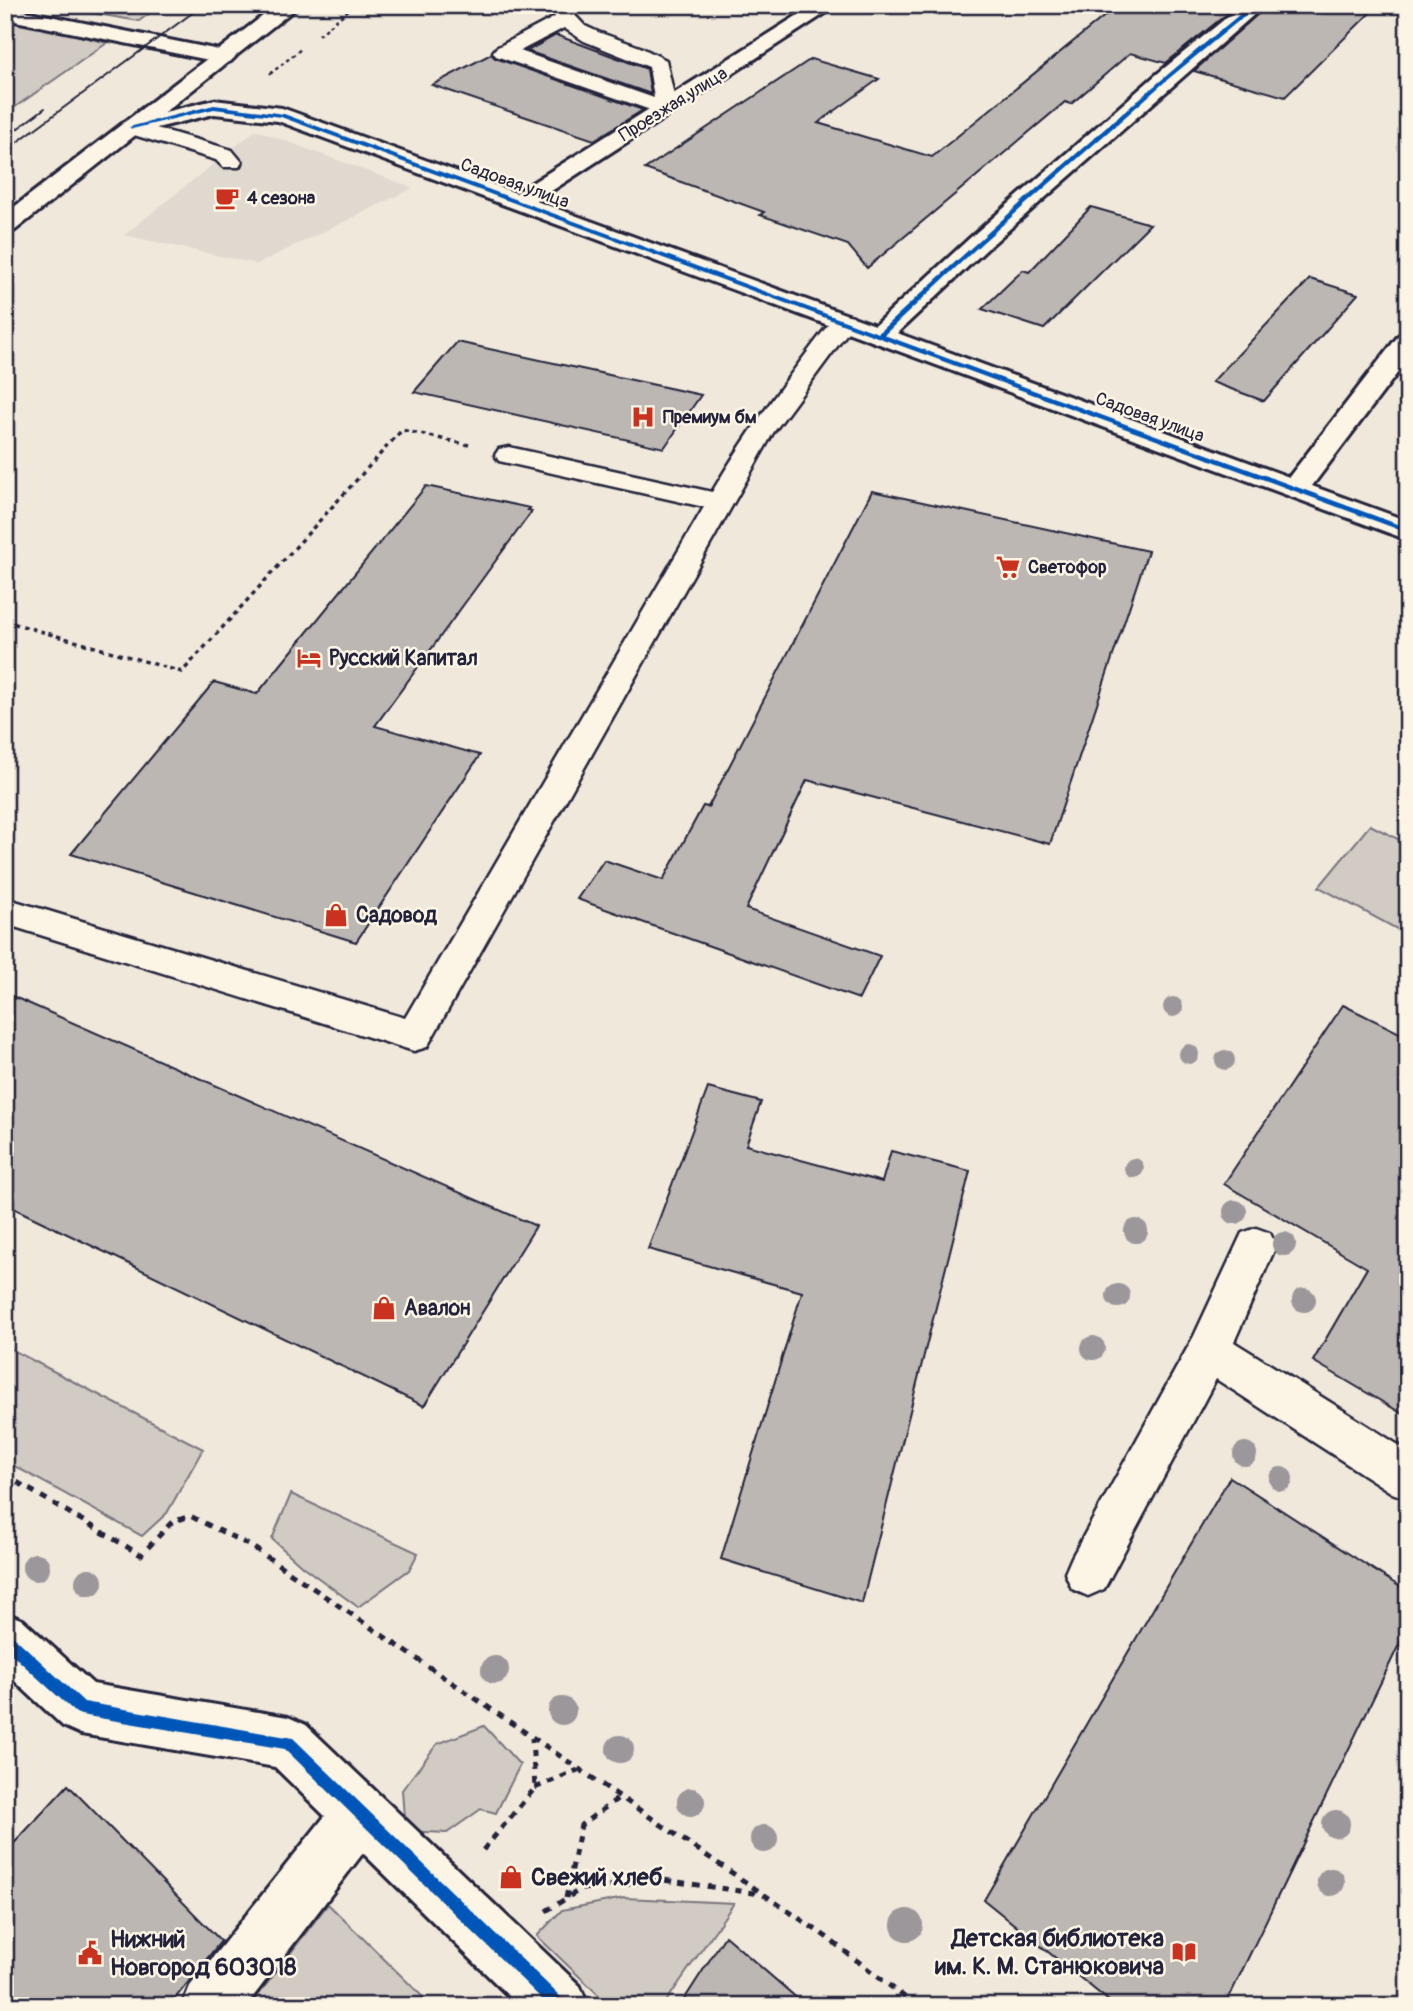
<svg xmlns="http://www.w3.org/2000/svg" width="1413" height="2011" viewBox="0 0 1413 2011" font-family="Pangolin,sans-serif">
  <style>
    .built { fill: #e0d9cf }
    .green { fill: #d1cbc3; stroke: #7a767f; stroke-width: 2 }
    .building { fill: #bcb7b3; stroke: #22223b; stroke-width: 2 }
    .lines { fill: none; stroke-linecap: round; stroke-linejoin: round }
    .service-casing { stroke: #22223b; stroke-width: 5 }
    .minor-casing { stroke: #22223b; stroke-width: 6 }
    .secondary-casing { stroke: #22223b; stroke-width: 6 }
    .path-far2 { stroke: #22223b; stroke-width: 2.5; stroke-dasharray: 3.5 3.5; stroke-linecap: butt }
    .path-far1 { stroke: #22223b; stroke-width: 3.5; stroke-dasharray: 4.5 4.5; stroke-linecap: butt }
    .path { stroke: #22223b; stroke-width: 5; stroke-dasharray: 7 7; stroke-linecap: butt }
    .service { fill: #fcf5e5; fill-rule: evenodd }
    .minor { fill: #fcf5e5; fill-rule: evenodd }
    .secondary { fill: #fcf5e5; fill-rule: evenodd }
    .tram { stroke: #22223b; stroke-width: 2 }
    .cycleway-casing { stroke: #fcf5e5; stroke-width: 5 }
    .cycleway { fill: #0057b8; fill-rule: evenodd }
    .tree { fill: #9b979a }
    .labels { text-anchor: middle; stroke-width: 5; stroke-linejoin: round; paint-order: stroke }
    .far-street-label { font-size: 18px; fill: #22223b; stroke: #fcf5e5 }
    .far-poi-label { font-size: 18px; font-weight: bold; fill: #22223b; stroke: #fcf5e5; text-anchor: start }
    .poi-label { font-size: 21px; font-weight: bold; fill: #22223b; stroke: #fcf5e5; text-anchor: start }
    .near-poi-label { font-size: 24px; font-weight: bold; fill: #22223b; stroke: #fcf5e5; text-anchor: start }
  </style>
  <rect width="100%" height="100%" fill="#efe8db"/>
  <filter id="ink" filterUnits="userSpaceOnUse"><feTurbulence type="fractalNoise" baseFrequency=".0143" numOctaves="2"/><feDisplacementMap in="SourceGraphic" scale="14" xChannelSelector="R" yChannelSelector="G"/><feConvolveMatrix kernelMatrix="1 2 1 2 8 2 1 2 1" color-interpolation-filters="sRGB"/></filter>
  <g filter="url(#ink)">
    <!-- built -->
    <path class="built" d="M256,130L413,188L257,264L124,235Z"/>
    <!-- green -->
    <g class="green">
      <path d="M43,5H161L139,21Z"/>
      <path d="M5,17H6L107,43L5,114Z"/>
      <path d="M1370,825L1408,844V935L1319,887Z"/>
      <path d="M5,1346L203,1449L167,1513L142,1536L5,1461Z"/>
      <path d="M291,1494L418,1553L409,1570L358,1607L302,1566L272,1539Z"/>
      <path d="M484,1726L520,1765L496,1813L481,1809L447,1833L405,1831L402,1790L437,1744Z"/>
      <path d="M624,1898L734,1903L663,2006H610L537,1936L562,1910Z"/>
      <path d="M328,1904L432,2006H250Z"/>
    </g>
    <!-- building -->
    <g class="building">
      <path d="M1118,5H1238L1166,63L1130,53L1071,104L1065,102L867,268L848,245L760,215L764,212L645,169L811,59L879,79L818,123L932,157Z"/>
      <path d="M1268,5H1378L1285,97L1194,71Z"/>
      <path d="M556,35L647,69L651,94L527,51Z"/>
      <path d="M491,54L495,58L643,110L594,140L432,85Z"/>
      <path d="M1091,207L1150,224L1044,329L982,309L1023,270L1029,272Z"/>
      <path d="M1310,279L1358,294L1264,401L1212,382Z"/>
      <path d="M457,342L701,395L664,448L414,392Z"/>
      <path d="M426,486L530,508L528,510L532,511L375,726L480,755L356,942L71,854L214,682L257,694Z"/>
      <path d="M872,491L1148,551L1050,844L807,780L746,909L880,956L859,999L577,899L604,860L663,880L703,806L708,807Z"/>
      <path d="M5,993L536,1226L424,1406L5,1204Z"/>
      <path d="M1343,1005L1408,1037V1417L1313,1361L1367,1268L1224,1184Z"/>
      <path d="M708,1088L761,1102L746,1145L882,1182L891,1151L970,1171L862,1603L721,1559L802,1292L648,1249Z"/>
      <path d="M1230,1477L1408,1592V1626L1225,2006H1115L984,1900Z"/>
      <path d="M68,1785L221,1941L169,2006H5V1853Z"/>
      <path d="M725,1936L806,2006H680Z"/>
    </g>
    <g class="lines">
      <!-- service casing -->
      <g class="service-casing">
        <g id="service">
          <path d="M552,5H571L569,9L585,26L598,32L640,47L666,60L677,109L673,113H659L496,56L493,52L496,48L555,17L549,9ZM564,28L584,41L649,67L654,98L520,51Z"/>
          <path d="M132,121L232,150L242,162L239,167H223L216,160L124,132L121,127L124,122Z"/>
          <path d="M844,314L853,316L856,321L773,433L427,1047L414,1051L5,924V898L405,1018L704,507L499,461L495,455L499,449L509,447L712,492C749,429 791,373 835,316Z"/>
          <path d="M1256,1228L1270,1233L1276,1246L1234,1342L1408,1451V1499L1392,1493L1216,1379L1104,1589L1088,1596L1072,1589L1065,1573L1072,1557L1194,1336L1242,1233Z"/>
        </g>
      </g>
      <!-- minor casing -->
      <g class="minor-casing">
        <g id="minor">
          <path d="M814,5H838L536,201L875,325L971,237L1157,74L1242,5H1265L989,247L897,333L1289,477L1399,335L1408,333V359L1312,486L1408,521V540L278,121L214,114L132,134L124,132L121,127L124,122L214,100L282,108L516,193Z"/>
          <path d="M5,7L224,51L231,53L235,57L231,61L224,63L5,19Z"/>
          <path d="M5,1613L23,1620L93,1684L288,1717L306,1725L580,1986L588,2006H519L363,1853L246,2006H182L190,1986L325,1816L275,1767L81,1734L63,1726L5,1672Z"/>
        </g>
      </g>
      <!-- secondary casing -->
      <g class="secondary-casing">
        <path id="secondary" d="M277,5H300L14,231L5,233V214Z"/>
      </g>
      <!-- path-far2 -->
      <g class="path-far2">
        <path d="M319,35L354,5"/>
        <path d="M270,74L301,49"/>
      </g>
      <!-- path-far1 -->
      <path class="path-far1" d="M5,621L182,672L402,430L469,445"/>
      <!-- path -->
      <g class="path">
        <path d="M5,1475L141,1555L172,1522L190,1516L251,1546L825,1936L916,2006"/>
        <path d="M535,1788L578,1770"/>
        <path d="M483,1850L535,1788L532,1738"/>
        <path d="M566,1898L581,1825L620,1797"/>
        <path d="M546,1911L581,1889L664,1880L761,1894"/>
      </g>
      <!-- service -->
      <use href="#service" class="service"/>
      <!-- minor -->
      <use href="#minor" class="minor"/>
      <!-- secondary -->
      <use href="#secondary" class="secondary"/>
      <!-- tram -->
      <g class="tram">
        <path d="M5,138L45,108"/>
        <path d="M5,151L203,5"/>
      </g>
      <!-- cycleway casing -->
      <g class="cycleway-casing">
        <g id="cycleway">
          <path d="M1251,5H1258L1167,80L982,243L884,335L1408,528V533L281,117L214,109L132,129L129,127L214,105L284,114L878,333C1000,220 1123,110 1251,5Z"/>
          <path d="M5,1631L10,1633L84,1702L293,1738L565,2001L568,2006H549L285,1749L81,1715L76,1713L5,1648Z"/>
        </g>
      </g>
      <!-- cycleway -->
      <use href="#cycleway" class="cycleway"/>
    </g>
    <!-- trees -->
    <g class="tree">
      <circle cx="1173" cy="1007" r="10"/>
      <circle cx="1189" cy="1054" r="10"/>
      <circle cx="1225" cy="1060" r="10"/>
      <circle cx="1134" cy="1168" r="10"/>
      <circle cx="1235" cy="1212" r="12"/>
      <circle cx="1136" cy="1231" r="12"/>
      <circle cx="1284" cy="1244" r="12"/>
      <circle cx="1118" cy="1296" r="12"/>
      <circle cx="1304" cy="1300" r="12"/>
      <circle cx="1093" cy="1348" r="12"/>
      <circle cx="1245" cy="1454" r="12"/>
      <circle cx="1281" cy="1479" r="12"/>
      <circle cx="36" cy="1567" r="14"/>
      <circle cx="89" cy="1582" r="14"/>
      <circle cx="495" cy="1670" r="14"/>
      <circle cx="562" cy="1711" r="14"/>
      <circle cx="620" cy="1749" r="14"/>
      <circle cx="691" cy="1802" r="14"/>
      <circle cx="1336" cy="1824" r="14"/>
      <circle cx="764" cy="1839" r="14"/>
      <circle cx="1331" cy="1882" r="14"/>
      <circle cx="907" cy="1925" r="16"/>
    </g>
  </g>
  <!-- icons -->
  <defs>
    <g id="cafe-bare" transform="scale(1.89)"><path d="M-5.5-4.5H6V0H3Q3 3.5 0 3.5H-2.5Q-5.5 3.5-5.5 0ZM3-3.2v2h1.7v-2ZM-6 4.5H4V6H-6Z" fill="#c8321e" stroke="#fcf5e5" stroke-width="2.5" paint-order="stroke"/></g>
    <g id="hospital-bare" transform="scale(1.89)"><path d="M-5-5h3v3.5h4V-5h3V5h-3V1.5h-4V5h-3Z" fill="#c8321e" stroke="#fcf5e5" stroke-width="2.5" paint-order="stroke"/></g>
    <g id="supermarket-bare" transform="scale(1.89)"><path d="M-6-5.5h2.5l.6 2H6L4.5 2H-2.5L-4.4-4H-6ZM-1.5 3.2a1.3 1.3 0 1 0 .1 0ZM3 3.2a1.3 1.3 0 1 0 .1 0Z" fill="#c8321e" stroke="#fcf5e5" stroke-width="2.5" paint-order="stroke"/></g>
    <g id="hotel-bare" transform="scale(1.89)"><path d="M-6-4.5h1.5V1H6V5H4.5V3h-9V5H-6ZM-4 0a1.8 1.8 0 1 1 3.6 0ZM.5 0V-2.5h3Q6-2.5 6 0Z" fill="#c8321e" stroke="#fcf5e5" stroke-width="2.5" paint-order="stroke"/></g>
    <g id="shop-bare" transform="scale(1.89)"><path d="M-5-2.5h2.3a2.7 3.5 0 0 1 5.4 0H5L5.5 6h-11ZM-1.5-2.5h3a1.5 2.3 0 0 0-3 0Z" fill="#c8321e" stroke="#fcf5e5" stroke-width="2.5" paint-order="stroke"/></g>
    <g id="library-bare" transform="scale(1.89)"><path d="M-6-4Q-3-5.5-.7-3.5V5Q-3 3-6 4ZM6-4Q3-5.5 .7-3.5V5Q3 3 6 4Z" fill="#c8321e" stroke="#fcf5e5" stroke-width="2.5" paint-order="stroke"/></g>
    <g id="civic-bare" transform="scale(1.89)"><path d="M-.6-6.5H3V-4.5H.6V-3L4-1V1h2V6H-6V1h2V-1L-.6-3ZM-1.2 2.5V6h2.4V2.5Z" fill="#c8321e" stroke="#fcf5e5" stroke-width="2.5" paint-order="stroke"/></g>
  </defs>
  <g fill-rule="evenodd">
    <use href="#cafe-bare" x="227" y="198"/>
    <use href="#hospital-bare" x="643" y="417"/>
    <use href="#supermarket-bare" x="1008" y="567"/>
    <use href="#hotel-bare" x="309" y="658"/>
    <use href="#shop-bare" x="336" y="915"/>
    <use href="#shop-bare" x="384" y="1308"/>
    <use href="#shop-bare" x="511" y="1877"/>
    <use href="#library-bare" x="1184" y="1952"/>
    <use href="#civic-bare" x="90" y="1953"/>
  </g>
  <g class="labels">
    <!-- far-street labels -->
    <g class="far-street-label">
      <text transform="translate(673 104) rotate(-32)" y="6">Проезжая улица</text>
      <text transform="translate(515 183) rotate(20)" y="6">Садовая улица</text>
      <text transform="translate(1150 417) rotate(20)" y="6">Садовая улица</text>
    </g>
    <!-- far-poi labels -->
    <g class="far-poi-label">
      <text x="247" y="204">4 сезона</text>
      <text x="663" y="423">Премиум бм</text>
      <text x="1028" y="573">Светофор</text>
    </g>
    <!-- poi labels -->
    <g class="poi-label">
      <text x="329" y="665">Русский Капитал</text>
      <text x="356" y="922">Садовод</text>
      <text x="404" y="1315">Авалон</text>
    </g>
    <!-- near-poi labels -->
    <g class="near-poi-label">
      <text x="531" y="1885">Свежий хлеб</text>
      <text x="1164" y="1946" text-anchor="end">Детская библиотека<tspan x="1164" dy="28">им. К. М. Станюковича</tspan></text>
      <text x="110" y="1947">Нижний<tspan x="110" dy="28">Новгород 603018</tspan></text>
    </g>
  </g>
  <!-- margin -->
  <rect width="1413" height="2011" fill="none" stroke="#fcf5e5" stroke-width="28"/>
  <rect x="14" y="14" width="1385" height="1983" fill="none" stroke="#22223b" stroke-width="2.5" filter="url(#ink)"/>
</svg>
